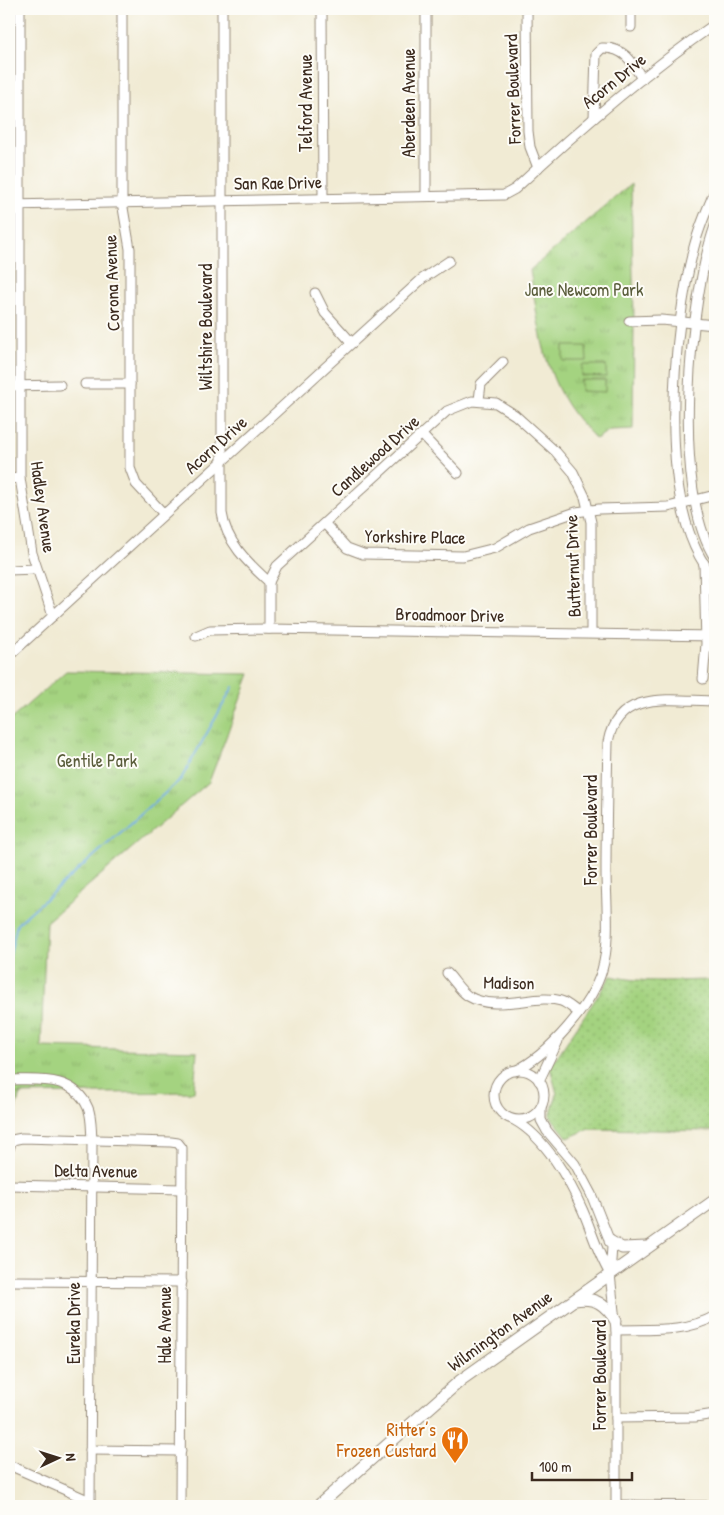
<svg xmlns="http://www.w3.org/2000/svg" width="724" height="1515" viewBox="0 0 724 1515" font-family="'Patrick Hand',sans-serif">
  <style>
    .grass { fill: url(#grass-dots); stroke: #707e4f }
    .park { fill: url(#park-tufts); stroke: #707e4f }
    .garden { fill: #a4d380; stroke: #707e4f }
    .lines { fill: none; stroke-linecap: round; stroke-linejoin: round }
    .stream { stroke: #72aee3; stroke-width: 2 }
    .minor-casing { stroke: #968a79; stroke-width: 11 }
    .major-casing { stroke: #968a79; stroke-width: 13 }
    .minor { stroke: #fff; stroke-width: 9 }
    .major { stroke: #fff; stroke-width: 11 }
    .labels { text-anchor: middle; stroke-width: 4; stroke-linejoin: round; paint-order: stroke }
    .street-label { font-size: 18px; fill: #3b2a1e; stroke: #fdfcf7 }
    .park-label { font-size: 18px; fill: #5a5d3b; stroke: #fdfcf7 }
    .food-label { font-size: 18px; fill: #c56008; stroke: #fdfcf7; text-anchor: end }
  </style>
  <defs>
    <pattern id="grass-dots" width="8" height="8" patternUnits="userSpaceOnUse" patternTransform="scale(1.25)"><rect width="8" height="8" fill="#a4d380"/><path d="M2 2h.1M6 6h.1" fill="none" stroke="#8eb56e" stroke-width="1.8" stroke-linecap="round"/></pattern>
    <pattern id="park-tufts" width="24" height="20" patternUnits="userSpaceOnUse" patternTransform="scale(1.25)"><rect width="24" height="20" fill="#a4d380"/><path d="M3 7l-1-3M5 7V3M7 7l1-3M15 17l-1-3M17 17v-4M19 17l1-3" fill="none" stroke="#8eb56e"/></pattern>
  </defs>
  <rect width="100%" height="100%" fill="#fdfcf7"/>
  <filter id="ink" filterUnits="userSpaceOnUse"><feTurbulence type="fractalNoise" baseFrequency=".02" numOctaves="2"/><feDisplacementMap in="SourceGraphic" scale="10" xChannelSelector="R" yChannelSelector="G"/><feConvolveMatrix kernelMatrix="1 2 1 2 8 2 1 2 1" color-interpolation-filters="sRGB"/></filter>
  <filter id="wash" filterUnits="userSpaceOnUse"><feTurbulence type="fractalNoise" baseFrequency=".0096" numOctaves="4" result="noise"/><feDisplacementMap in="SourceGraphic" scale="20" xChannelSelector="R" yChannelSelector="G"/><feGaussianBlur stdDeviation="1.12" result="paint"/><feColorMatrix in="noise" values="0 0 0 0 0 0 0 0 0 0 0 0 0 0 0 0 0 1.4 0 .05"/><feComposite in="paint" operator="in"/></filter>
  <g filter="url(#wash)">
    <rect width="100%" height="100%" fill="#f1ebd4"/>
    <!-- grass -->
    <g class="grass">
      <path d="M611,976C645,984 681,980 715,980V1131L588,1129L568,1138L550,1116L557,1094L550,1067Z"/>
      <path d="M9,1060L31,1061L9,1130Z"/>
    </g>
    <!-- park -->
    <g class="park">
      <path d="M631,184L634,320L633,429L610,430L596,439C588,430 579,422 573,413C542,372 538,319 530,270Z"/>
      <path d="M66,671L250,674L209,782L46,922L41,1047L197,1051L194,1092L9,1094V721Z"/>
    </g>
    <!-- garden -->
    <g class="garden">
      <path d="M563,346H586L587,361H563Z"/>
      <path d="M582,365H606V377L582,376Z"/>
      <path d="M581,380H605V392L581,391Z"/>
    </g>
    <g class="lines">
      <!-- stream -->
      <path class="stream" d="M9,959L17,924L181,779L233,687"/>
    </g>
  </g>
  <g filter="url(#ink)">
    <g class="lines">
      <!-- minor casing -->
      <g class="minor-casing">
        <g id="minor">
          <path d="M20,9V478L32,553L53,616"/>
          <path d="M122,9V202L130,249V468L136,484L164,514"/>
          <path d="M222,9V513C226,542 247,562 269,582V629"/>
          <path d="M322,9L323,198"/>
          <path d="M426,9V196"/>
          <path d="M527,9L528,131L530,147L538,168"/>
          <path d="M631,9V27"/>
          <path d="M594,118L596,54L602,48C624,47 632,61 642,79"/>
          <path d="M715,191C707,209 699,228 694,247C673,327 654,514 715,578"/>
          <path d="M9,205L504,195L515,189C578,130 644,73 715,24"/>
          <path d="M715,226C689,299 671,492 715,558"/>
          <path d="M315,293L325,313L352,343"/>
          <path d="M629,321L661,320L715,325"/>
          <path d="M85,384H130"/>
          <path d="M9,386L60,385"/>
          <path d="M479,400L481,384L503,362"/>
          <path d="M422,435L458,473"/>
          <path d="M9,479L20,478"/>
          <path d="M325,524L347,548L363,554L463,556L495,548L529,528L576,512L599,509L668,507L715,495"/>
          <path d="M9,570L36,569"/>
          <path d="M269,582L277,566L447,411L472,401L496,403L515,415L556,452L573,472L585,497L591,522V633"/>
          <path d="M196,636L210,630L269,629L715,636"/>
          <path d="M9,656L422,279L449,261"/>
          <path d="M703,679L706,644L704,563"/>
          <path d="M447,973C454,980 459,990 468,996C496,1013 537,993 561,1001C567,1003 572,1008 578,1012"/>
          <circle cx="519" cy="1095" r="25"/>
          <path d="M515,1071C548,1055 592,1005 602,970C611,939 606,903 606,871C606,828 607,785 608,742C618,688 674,701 715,701"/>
          <path d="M9,1080C38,1080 74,1075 88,1108C92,1117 91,1130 92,1140L90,1506"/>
          <path d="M539,1081L558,1041"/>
          <path d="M541,1107V1120L547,1131L575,1164L591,1194L612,1247L610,1274L616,1330V1506"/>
          <path d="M514,1120C545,1137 569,1179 583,1211C592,1232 598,1254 610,1274"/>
          <path d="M9,1149L12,1140L22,1138L171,1142L178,1143L182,1148L180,1506"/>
          <path d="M9,1185L182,1189"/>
          <path d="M9,1281L182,1282"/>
          <path d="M616,1330C650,1329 685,1333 715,1316"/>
          <path d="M616,1418L695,1417L715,1414"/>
          <path d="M90,1450L181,1451"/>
          <path d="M9,1465L90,1501"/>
          <path d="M616,1505L715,1506"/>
        </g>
      </g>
      <!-- major casing -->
      <g class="major-casing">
        <g id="major">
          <path d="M610,1241L622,1248L647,1247"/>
          <path d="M575,1300C596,1297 605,1304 616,1321"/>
          <path d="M318,1506L461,1380L715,1200"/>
        </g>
      </g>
      <!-- minor -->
      <use href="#minor" class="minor"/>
      <!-- major -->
      <use href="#major" class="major"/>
    </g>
  </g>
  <!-- icons -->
  <defs>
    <g id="restaurant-pin" transform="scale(1.4375)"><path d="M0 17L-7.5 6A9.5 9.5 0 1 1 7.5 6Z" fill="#e8710a" stroke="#fdfcf7"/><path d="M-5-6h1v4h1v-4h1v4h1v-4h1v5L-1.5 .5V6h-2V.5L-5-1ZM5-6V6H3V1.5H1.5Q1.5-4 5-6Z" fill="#fff"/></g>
  </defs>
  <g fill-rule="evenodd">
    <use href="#restaurant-pin" x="455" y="1440"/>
  </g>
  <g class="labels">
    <!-- street labels -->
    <g class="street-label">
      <text transform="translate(614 81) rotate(-39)" y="6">Acorn Drive</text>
      <text transform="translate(513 89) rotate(-92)" y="6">Forrer Boulevard</text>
      <text transform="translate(306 103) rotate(-90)" y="6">Telford Avenue</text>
      <text transform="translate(409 103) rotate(-90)" y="6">Aberdeen Avenue</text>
      <text transform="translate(278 183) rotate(-1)" y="6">San Rae Drive</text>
      <text transform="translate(112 283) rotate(-92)" y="6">Corona Avenue</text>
      <text transform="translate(206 327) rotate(-90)" y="6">Wiltshire Boulevard</text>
      <text transform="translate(216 445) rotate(-42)" y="6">Acorn Drive</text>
      <text transform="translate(375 456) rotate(-42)" y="6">Candlewood Drive</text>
      <text transform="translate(43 507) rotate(82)" y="6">Hadley Avenue</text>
      <text transform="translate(415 537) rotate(1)" y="6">Yorkshire Place</text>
      <text transform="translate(573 566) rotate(-92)" y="6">Butternut Drive</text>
      <text transform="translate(450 615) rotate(1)" y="6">Broadmoor Drive</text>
      <text transform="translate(591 830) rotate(-90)" y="6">Forrer Boulevard</text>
      <text transform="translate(509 983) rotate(1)" y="6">Madison</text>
      <text transform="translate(96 1171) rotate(1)" y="6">Delta Avenue</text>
      <text transform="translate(74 1323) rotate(-90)" y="6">Eureka Drive</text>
      <text transform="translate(165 1325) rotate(-90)" y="6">Hale Avenue</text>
      <text transform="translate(500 1331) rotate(-36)" y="6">Wilmington Avenue</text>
      <text transform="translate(600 1375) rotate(-90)" y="6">Forrer Boulevard</text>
    </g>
    <!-- park labels -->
    <g class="park-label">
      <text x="584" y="296">Jane Newcom Park</text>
      <text x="97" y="767">Gentile Park</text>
    </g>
    <!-- food labels -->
    <g class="food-label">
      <text x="436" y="1436">Ritter’s<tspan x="436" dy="21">Frozen Custard</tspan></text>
    </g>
  </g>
  <!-- margin -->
  <rect width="724" height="1515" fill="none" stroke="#fdfcf7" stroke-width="30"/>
  <!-- north arrow -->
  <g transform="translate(58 1458) rotate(86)" stroke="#fdfcf7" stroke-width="4" paint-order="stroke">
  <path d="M0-4L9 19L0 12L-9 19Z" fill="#3b2a1e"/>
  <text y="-8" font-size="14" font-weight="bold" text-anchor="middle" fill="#3b2a1e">N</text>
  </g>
  <!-- scale -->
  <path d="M532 1472v8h100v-8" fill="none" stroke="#3b2a1e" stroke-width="2.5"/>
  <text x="539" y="1472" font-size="15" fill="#3b2a1e" stroke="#fdfcf7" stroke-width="4" paint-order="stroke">100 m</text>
</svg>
